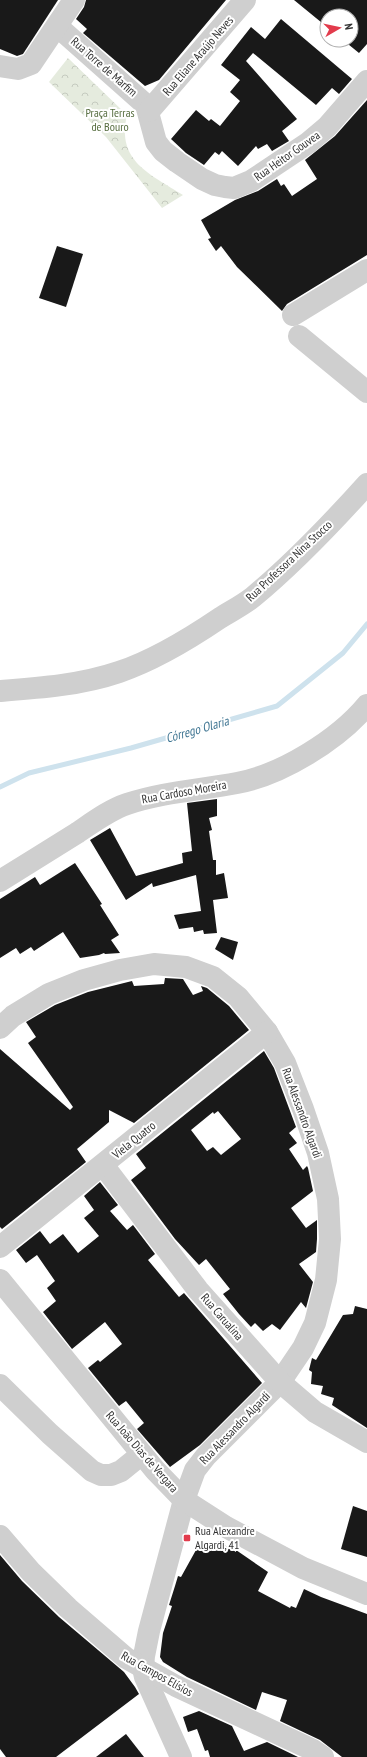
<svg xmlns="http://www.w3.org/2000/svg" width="367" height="1757" viewBox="0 0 367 1757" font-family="'PT Sans Narrow',sans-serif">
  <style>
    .park { fill: url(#park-crowns) }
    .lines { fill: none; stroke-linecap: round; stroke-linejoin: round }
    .stream { stroke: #cee2ed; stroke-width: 5 }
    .building { fill: #191919; fill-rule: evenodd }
    .minor { stroke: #cfcfcf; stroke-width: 22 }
    .poi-dot { fill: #e23b4c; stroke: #fff; stroke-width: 1.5 }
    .labels { text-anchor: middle; stroke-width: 4; stroke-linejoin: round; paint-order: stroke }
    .street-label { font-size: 12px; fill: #323232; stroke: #fff }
    .park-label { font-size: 12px; fill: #566d3f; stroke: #fff }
    .poi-label { font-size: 12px; fill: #323232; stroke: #fff; text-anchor: start }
    .water-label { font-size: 13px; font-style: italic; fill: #407693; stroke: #fff }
  </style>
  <defs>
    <pattern id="park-crowns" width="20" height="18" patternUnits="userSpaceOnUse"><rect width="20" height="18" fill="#e5ebde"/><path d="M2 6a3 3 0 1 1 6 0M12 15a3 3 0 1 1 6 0" fill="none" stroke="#c5cabf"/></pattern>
  </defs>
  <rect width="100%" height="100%" fill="#fff"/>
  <!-- park -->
  <path class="park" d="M68,58L127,115C116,161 150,174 183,195L162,208L106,137L49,82Z"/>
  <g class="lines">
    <!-- stream -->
    <path class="stream" d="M0,787L29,773L131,748L277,706L343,653L367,624"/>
  </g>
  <!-- building -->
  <g class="building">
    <path d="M0,0H58L23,54L17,56L0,49Z"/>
    <path d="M86,0H226L159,80L145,86L83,33L87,29L76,19L84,7Z"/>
    <path d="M294,0H367V44L359,53L343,40H351V16H327V27Z"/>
    <path d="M281,19L352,79L339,94L332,88L316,105L253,53L246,61L297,119L282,131L289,141L272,151L267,144L258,149L256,146L238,166L222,151L219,155L215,152L204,165L186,153L171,139L196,110L209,121L211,119L220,126L240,101L230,92L240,80L221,65L251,27L265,39Z"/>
    <path d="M367,100V255L287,304L282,311L237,267L221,246L216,251L208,239L211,238L201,220L235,200L258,191L277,179L281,186L284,184L292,196L317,179L305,160L335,136Z"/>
    <path d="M57,246L83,254L66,307L39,298Z"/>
    <path d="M217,799V816L209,818L212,830L209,831L213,860H216V875L224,873L228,898L213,900L217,933L204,934L203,930L194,932L193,927L179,929L174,915L201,911L196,875L153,887L152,883L126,900L90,840L110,828L136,876L183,863L182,853L192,851L187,803Z"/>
    <path d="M75,863L102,904L100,905L119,935L111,940L120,953L105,954L104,953L99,955L80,958L63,932L34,951L31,947L20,954L16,948L0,958V899L35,877L40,885Z"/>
    <path d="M221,937L238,942L233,960L215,949Z"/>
    <path d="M165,978L183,979L193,995L203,991L201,986L207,988L229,1006L249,1030L134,1123L109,1110V1122L77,1149L86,1162L2,1229L0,1227V1049L70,1110L73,1107L28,1043L36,1037L26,1022L55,1005L88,992L132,981L134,986L164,984Z"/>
    <path d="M264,1051L274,1068L296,1127L289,1133L297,1143L289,1149L303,1170L307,1166L308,1168L313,1191L291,1208L306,1228L317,1220V1239L316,1252L299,1264L313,1282L306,1308L301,1302L280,1330L272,1324L263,1331L255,1323L251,1327L239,1314L223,1294L230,1289L206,1259L199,1265L175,1239L131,1180L146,1168L136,1154ZM218,1111L241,1139L221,1155L213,1147L207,1151L191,1130L213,1112L214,1114Z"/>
    <path d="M100,1182L118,1205L110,1211L127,1230L133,1225L155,1254L148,1260L179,1297L184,1293L262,1383L200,1445L170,1467L137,1429L144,1423L126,1401L119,1406L88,1368L98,1360L100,1362L122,1344L105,1322L72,1349L43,1312L56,1301L47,1288L55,1281L37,1255L26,1263L16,1250L40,1231L50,1244L63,1234L78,1253L99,1236L84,1218L94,1210L84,1196Z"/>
    <path d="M355,1306L367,1309V1428L332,1405L334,1398L321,1394L323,1386L311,1384L312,1372L309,1370L312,1358L316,1360L343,1315L353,1314Z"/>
    <path d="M353,1506L367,1511V1557L341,1549Z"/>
    <path d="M201,1541L214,1548L218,1541L236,1552V1550L268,1572L258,1591L290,1608L291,1606L296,1608L304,1589L321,1597L367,1614V1757H342L320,1740L280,1721L287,1700L262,1692L256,1710L187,1677L163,1662L160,1657L163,1633L172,1606L169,1605L175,1586L178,1576L181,1577Z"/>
    <path d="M0,1555L22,1581L59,1617L124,1672L135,1687L139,1694L56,1757H6L0,1749Z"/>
    <path d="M199,1711L232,1726L244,1751L267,1742L298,1757H210L208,1750L205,1751L197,1729L188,1732L183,1717Z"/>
    <path d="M126,1734L144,1757H96Z"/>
  </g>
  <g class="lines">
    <!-- minor -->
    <g class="minor">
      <path d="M57,26L146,105L156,142L163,151L177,162L202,179L215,185L225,187L234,188L251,181L308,143L327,127L367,81"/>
      <path d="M0,66L18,69L31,64L74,0"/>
      <path d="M149,111L245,0"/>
      <path d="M293,315L367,270"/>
      <path d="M299,336L367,392"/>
      <path d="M0,691C40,688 81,685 119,672C155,660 189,639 220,618C231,611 243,605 253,597C294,563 332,523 367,484"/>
      <path d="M0,881C26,865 51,849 77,833C92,823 109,810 127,804C163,792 200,790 237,783C281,775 338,740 367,705"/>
      <path d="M0,1028L13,1016L49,994L84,980L120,970L154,964L186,967L213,977L238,997L267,1032L285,1063L303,1109L318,1153L328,1199L330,1239L326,1280L315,1323L303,1348L280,1382L206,1456L195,1470L184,1500L149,1631L144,1656L143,1668L145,1677L181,1757"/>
      <path d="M103,1165L198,1290L280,1382L315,1412L367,1442"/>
      <path d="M0,1247L267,1032"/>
      <path d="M0,1280L155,1470L184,1500L226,1527L303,1568L367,1594"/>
      <path d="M0,1385L50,1434L92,1471L101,1475H111L121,1471L142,1454"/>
      <path d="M0,1536L31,1572L68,1608L126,1658L176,1686L313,1750L323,1757"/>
    </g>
  </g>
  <!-- markers -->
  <rect class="poi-dot" x="183" y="1534" width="8" height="8" rx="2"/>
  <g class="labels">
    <!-- street labels -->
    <g class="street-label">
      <text transform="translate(198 56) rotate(-49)" y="4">Rua Eliane Araújo Neves</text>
      <text transform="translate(104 67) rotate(41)" y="4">Rua Torre de Marfim</text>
      <text transform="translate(287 156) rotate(-35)" y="4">Rua Heitor Gouvea</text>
      <text transform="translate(289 561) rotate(-43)" y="4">Rua Professora Nina Stocco</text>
      <text transform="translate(184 792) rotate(-10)" y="4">Rua Cardoso Moreira</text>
      <text transform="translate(302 1113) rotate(70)" y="4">Rua Alessandro Algardi</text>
      <text transform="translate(134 1140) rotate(-39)" y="4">Viela Quatro</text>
      <text transform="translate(222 1317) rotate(49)" y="4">Rua Carualina</text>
      <text transform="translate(235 1428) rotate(-46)" y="4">Rua Alessandro Algardi</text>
      <text transform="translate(142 1452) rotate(49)" y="4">Rua João Dias de Vergara</text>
      <text transform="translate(157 1674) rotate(29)" y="4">Rua Campos Elísios</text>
    </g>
    <!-- park labels -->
    <g class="park-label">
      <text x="110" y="117">Praça Terras<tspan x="110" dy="14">de Bouro</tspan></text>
    </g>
    <!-- poi labels -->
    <g class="poi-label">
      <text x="195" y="1535">Rua Alexandre<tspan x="195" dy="14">Algardi, 41</tspan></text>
    </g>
    <!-- water labels -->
    <g class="water-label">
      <text transform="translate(197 729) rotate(-16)" y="5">Córrego Olaria</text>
    </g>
  </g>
  <!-- north arrow -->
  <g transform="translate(339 28) rotate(81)"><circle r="19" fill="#ffffff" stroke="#adadad"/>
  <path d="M0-3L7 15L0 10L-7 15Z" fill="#e23b4c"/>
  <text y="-6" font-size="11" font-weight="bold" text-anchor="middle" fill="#323232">N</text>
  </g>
</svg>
